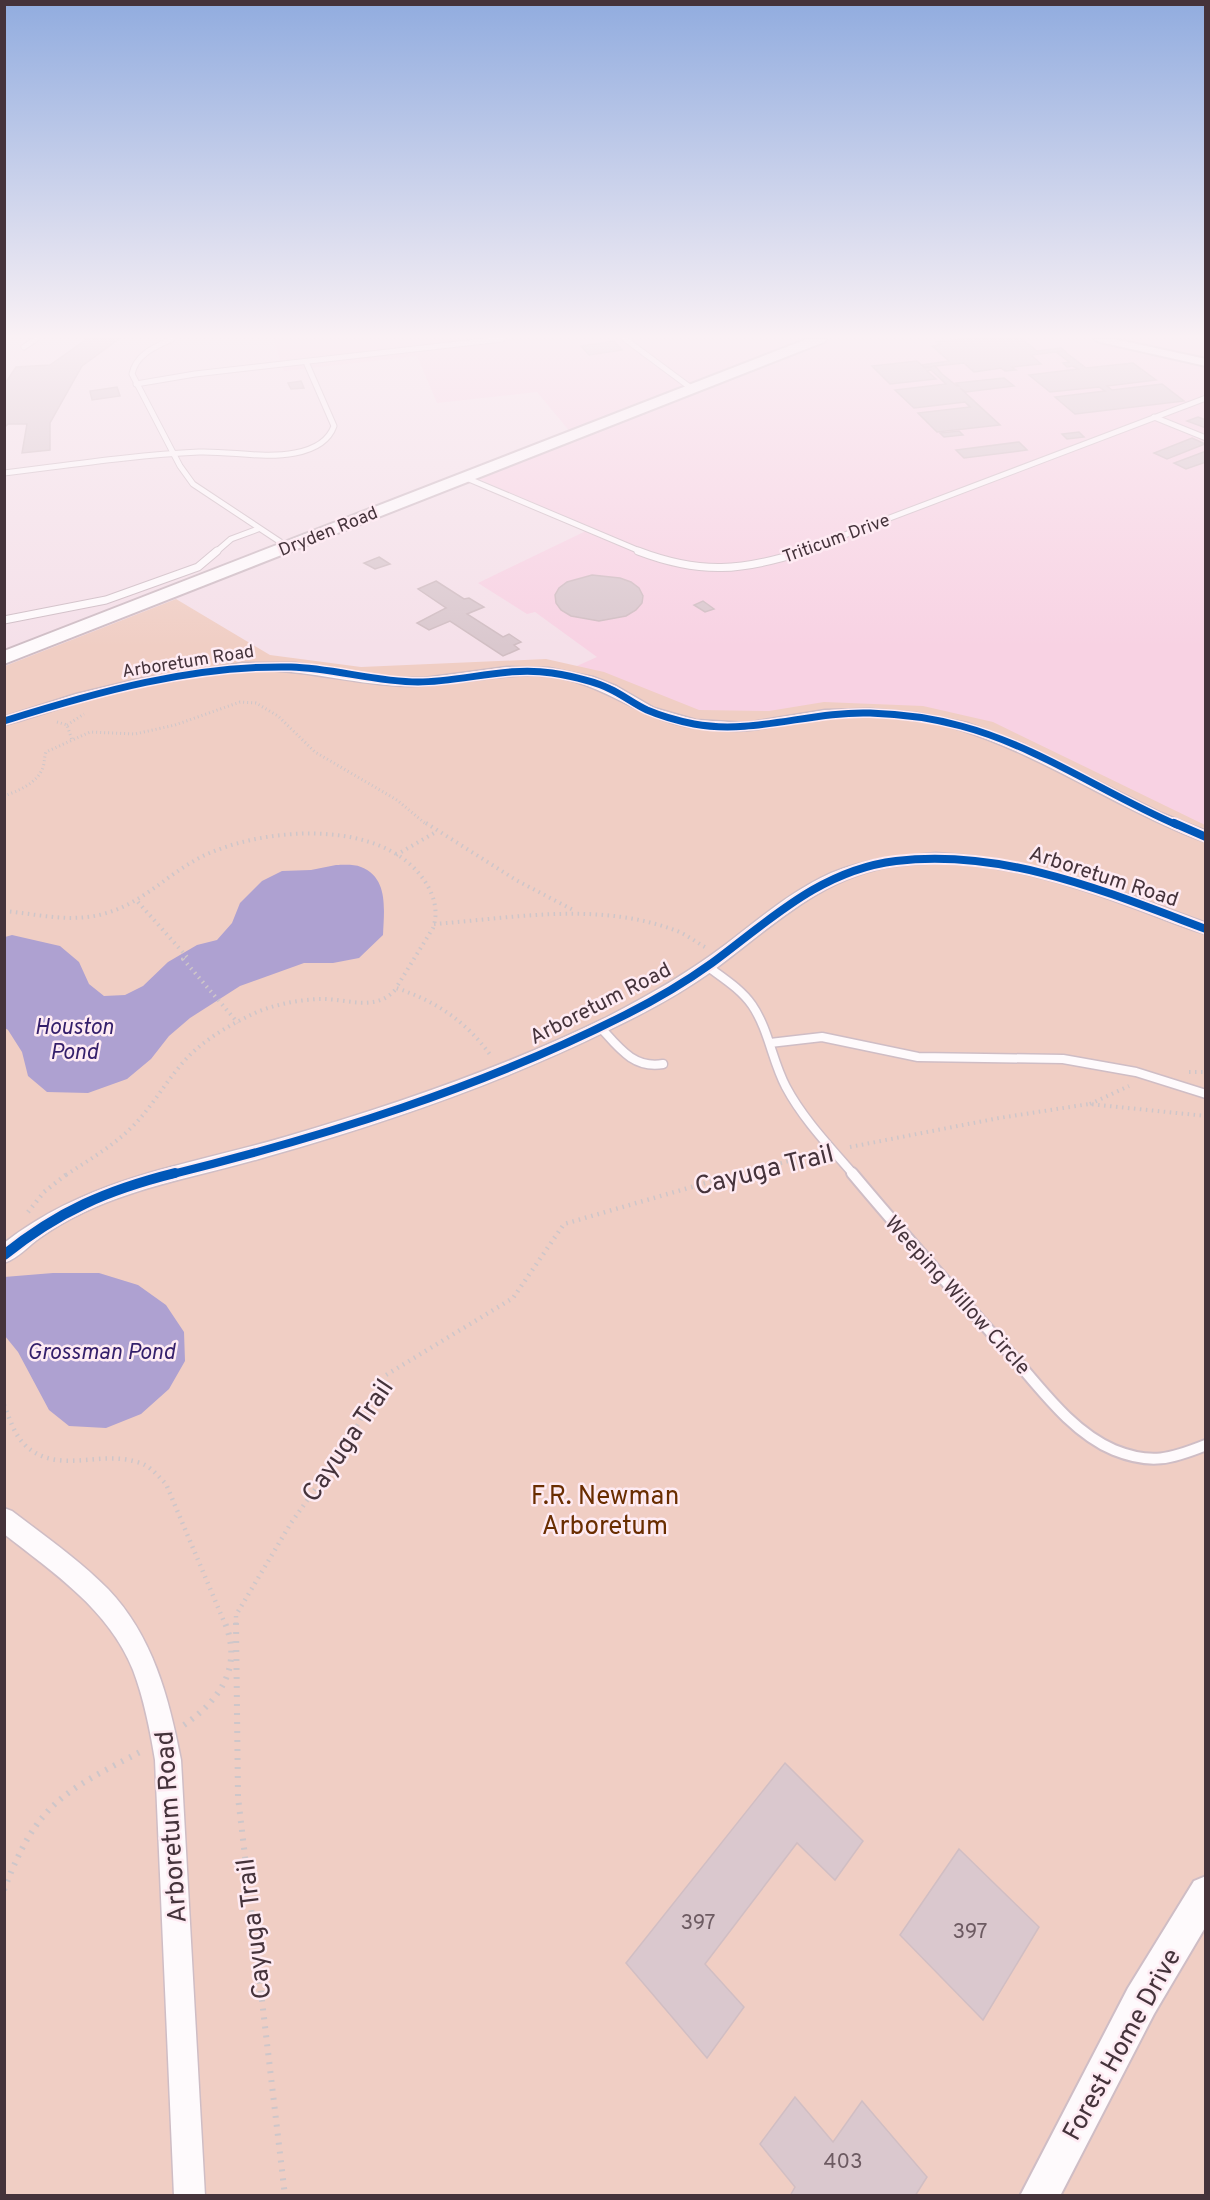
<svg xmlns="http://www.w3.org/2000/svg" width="1210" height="2200" viewBox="0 0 1210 2200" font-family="Overpass,sans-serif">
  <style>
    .built { fill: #f8d2e3 }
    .green { fill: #f0cec4 }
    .water { fill: #aea1d1 }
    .building { fill: #dac8ce; stroke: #d1bec3; stroke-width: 1.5 }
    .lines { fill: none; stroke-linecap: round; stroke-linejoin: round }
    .service-far3-casing { stroke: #cfbdc5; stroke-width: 7 }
    .service-far2-casing { stroke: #cfbdc5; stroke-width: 9 }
    .service-far1-casing { stroke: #cfbdc5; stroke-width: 11 }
    .service-casing { stroke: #cfbdc5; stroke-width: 14 }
    .minor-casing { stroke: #cfbdc5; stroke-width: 3 }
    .tertiary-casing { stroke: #cfbdc5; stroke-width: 4 }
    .primary-casing { stroke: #cfbdc5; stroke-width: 4 }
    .path-far3 { stroke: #cec6c9; stroke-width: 3; stroke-dasharray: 1 3; stroke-linecap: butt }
    .path-far2 { stroke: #cec6c9; stroke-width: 4; stroke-dasharray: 1.5 4.5; stroke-linecap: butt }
    .path-far1 { stroke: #cec6c9; stroke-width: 4.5; stroke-dasharray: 1.5 5; stroke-linecap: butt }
    .path { stroke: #cec6c9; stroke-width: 6; stroke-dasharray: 2 7; stroke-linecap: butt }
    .service-far3 { stroke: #fefafc; stroke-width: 5 }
    .service-far2 { stroke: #fefafc; stroke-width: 7 }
    .service-far1 { stroke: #fefafc; stroke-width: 8 }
    .service { stroke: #fefafc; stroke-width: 10 }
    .minor { fill: #fefafc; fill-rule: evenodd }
    .tertiary { fill: #fefafc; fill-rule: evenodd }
    .primary { fill: #fefafc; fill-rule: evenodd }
    .cycleway-far2-casing { stroke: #feebf3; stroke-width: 10 }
    .cycleway-far1-casing { stroke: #feebf3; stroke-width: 12 }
    .cycleway-casing { stroke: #feebf3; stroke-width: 14 }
    .cycleway-far2 { stroke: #0057b8; stroke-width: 7 }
    .cycleway-far1 { stroke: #0057b8; stroke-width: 8 }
    .cycleway { stroke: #0057b8; stroke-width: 10 }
    .labels { text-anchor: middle; stroke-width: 5; stroke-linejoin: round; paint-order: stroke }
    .far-street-label { font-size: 18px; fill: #45333b; stroke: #feebf3 }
    .street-label { font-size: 21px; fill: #45333b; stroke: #feebf3 }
    .near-number-label { font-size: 21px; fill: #6d5b62 }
    .water-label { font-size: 22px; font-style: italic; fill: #341f6b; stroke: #feebf3 }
    .near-street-label { font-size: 26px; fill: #45333b; stroke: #feebf3 }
    .near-park-label { font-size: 26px; fill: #692d00; stroke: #feebf3 }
  </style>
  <rect width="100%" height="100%" fill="#f5e0e9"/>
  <!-- built -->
  <path class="built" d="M273,339H1205V832L699,722L568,670L597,657L535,612L527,614L478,583L590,529L479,479L576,439L537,392L437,403L417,356L284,371Z"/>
  <!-- green -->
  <path class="green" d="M176,599L270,655L361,667L546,659L604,672L699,710L769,711L824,702L923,706L993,722L1205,825V2195L5,2196V666Z"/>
  <!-- water -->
  <g class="water">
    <path d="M336,865C343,865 354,864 361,867C389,878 384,910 383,935L359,958L333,963H304L240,986L190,1018L169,1036L151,1059L127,1079L88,1093L47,1092L28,1076L22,1052L8,1030L5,1028V937L12,935L60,946L79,962L89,984L104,996L125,995L143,986L168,962L197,945L217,940L232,923L240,903L262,881L282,871L311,870Z"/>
    <path d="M53,1273H99L138,1285L166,1305L184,1332L185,1361L169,1389L141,1414L106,1428L69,1426L49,1410L18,1352L5,1336L4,1277Z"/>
  </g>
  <!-- building -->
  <g class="building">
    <path d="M87,339H119L82,366L50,423V450L22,453L27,424H8L4,428V385L16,367L50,365Z"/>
    <path d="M961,339H1022L1037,351L1061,348L1065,351L1031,355L1041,364L1012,367L1016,370L1005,371L1001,368L974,372L964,363L926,367L922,365L949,361L932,346L940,345L936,342Z"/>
    <path d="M614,341L622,350L589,355L581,346Z"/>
    <path d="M1064,351L1086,368L1133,363L1156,380L1107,386L1112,390L1162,384L1184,401L1075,414L1055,397L1105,391L1099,387L1050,392L1029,375L1078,369L1073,366L1067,367L1063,363L1069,362L1056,352Z"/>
    <path d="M917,361L925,368L935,366L942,374L957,386H959L956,383L1004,378L1014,386L966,392L960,388L1000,425L937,432L918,413L970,407L965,402L914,408L895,390L946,384L931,370L927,371L936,379L890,384L872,366Z"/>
    <path d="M301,381L304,388L291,389L288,383Z"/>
    <path d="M117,387L120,396L92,400L90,391Z"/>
    <path d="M1198,417L1206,420V428L1187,421Z"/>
    <path d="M959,431L963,435L944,437L940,433Z"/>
    <path d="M1079,432L1084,437L1067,439L1062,434Z"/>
    <path d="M1192,438L1205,444L1167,459L1154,453Z"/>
    <path d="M1019,442L1027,450L964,458L956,450Z"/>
    <path d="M1206,451V462L1186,469L1174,463Z"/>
    <path d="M379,557L390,564L375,569L364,563Z"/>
    <path d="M592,575L620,578L631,582L639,588L643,596L642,603L636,610L626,616L599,621L571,616L561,610L556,603L555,595L559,588L567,582Z"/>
    <path d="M436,581L464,599L469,598L484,607L467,614L503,637L509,634L521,642L514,645L519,649L503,656L450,621L429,630L417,623L446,608L418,589Z"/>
    <path d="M703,601L714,609L705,612L694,605Z"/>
    <path d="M785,1763L863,1841L835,1880L797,1843L705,1964L744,2007L707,2058L626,1963Z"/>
    <path d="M959,1849L1039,1927L983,2020L900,1935Z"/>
    <path d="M795,2097L833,2142L862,2101L927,2177L915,2196H790L795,2187L760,2144Z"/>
  </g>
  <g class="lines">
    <!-- service-far3 casing -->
    <g class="service-far3-casing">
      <g id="service-far3">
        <path d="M172,339C155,347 136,354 132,374L180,466L193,484L288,547"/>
        <path d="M625,339L691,388"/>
        <path d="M24,347L36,339"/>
        <path d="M136,384L195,374L502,339"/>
        <path d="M1154,417L1206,438"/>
        <path d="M4,473C69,465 134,455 199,452C231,451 263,459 295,453C311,450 328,443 334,426L306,362"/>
        <path d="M464,477L642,552"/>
        <path d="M216,552L231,539L258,529"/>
        <path d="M800,552L1206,398"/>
      </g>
    </g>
    <!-- service-far2 casing -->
    <g class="service-far2-casing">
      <g id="service-far2">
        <path d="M638,551C701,575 742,571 805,551"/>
        <path d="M4,620L106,600L198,567L217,551"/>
      </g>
    </g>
    <!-- service-far1 casing -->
    <g class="service-far1-casing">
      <g id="service-far1">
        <path d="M707,966C723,978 741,989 752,1005C769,1030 772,1061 786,1087C803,1119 830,1147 854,1175"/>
        <path d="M601,1028C619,1048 634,1069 663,1064"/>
        <path d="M770,1043L822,1037L918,1057L1063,1059L1136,1072L1206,1094"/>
      </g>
    </g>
    <!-- service casing -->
    <g class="service-casing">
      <path id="service" d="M852,1173C902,1233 953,1290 1005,1348C1037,1383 1069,1431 1114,1450C1151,1465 1171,1459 1206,1445"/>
    </g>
    <!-- minor casing -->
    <g class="minor-casing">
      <g id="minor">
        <path d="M243,663H295L389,678H424L507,667L549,668L593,677L616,686L654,708L696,720L746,723L825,710L870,709L916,713L967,723L1023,744L1161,813L1206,831V842C1178,833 1151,819 1125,806C1072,779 1018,748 961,730C919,717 867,714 824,718C799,721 775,727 750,730C734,732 716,730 700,728C644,724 604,681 547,676C501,672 456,686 410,686C354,686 299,666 242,671C190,675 132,686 82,701C56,709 31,718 4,725V717L76,694L139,679Z"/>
        <path d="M936,853C1034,858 1114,889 1206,923V934C1178,926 1152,914 1126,905C1052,878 974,855 895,866C822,876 772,927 715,969C682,993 645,1013 607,1031C499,1084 385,1123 269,1156C223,1170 175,1179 130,1194C99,1204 68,1218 41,1237C29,1245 19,1258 4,1263V1243C89,1177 185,1166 285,1137C395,1105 503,1068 607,1017C648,996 688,973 725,945C759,919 791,891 831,873C864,859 900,856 936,853Z"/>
        <path d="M4,1508L12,1511C45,1536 79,1560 108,1589C153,1636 169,1698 181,1760L205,2196H174L155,1760C150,1730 144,1699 133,1670C109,1610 54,1573 4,1534Z"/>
      </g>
    </g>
    <!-- tertiary casing -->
    <g class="tertiary-casing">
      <g id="tertiary">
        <path d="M1094,339H1114L1206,359V366L1100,342Z"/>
        <path d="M1206,1876V1926L1154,2014L1060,2196H1020L1128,1988L1194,1881Z"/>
      </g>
    </g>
    <!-- primary casing -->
    <g class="primary-casing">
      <path id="primary" d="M807,339H826L824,342L4,664V651Z"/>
    </g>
    <!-- path-far3 -->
    <g class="path-far3">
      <path d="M57,722L67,725L72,740"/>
      <path d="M67,725L84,714"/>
      <path d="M4,796C18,791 38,783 43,767C45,761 44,757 46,752L90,732L135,734L175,725L240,702L256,703L278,716L315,752L397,800L427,825"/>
    </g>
    <!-- path-far2 -->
    <g class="path-far2">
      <path d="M426,823L516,880L575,911"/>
      <path d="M396,855L436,832"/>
      <path d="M138,902L187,957L183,959L238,1023"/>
      <path d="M4,911C37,914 71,923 103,914C142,904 166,875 201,857C257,829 364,819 413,867C429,883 441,905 433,928L396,988C436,1001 467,1022 491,1056"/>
      <path d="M434,924C515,918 599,901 677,931C687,935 696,942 705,947"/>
      <path d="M1189,1072H1206"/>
      <path d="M1090,1104L1129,1086"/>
      <path d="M850,1147L999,1118L1089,1104L1206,1116"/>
      <path d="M66,1175C90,1159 115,1145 135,1124C152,1106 164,1085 180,1066C199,1042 229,1025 257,1012C277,1004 298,1000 319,999C347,998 375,1013 396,989"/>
      <path d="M734,1175L817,1154"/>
    </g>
    <!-- path-far1 -->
    <g class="path-far1">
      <path d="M28,1212L44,1192L68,1173"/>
      <path d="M4,1405C10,1419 14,1435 26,1446C58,1475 100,1450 137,1462C150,1465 157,1475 166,1484L225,1624"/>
      <path d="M236,1624V1615L291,1523L345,1447L386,1375L513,1298L564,1224L740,1173"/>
    </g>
    <!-- path -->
    <g class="path">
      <path d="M236,1623L238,1797L285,2196"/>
      <path d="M184,1725C220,1700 243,1667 225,1623"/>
      <path d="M4,1890C37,1802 65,1791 144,1750"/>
    </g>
    <!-- service-far3 -->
    <use href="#service-far3" class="service-far3"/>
    <!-- service-far2 -->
    <use href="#service-far2" class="service-far2"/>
    <!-- service-far1 -->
    <use href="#service-far1" class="service-far1"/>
    <!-- service -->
    <use href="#service" class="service"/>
    <!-- minor -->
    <use href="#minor" class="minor"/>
    <!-- tertiary -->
    <use href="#tertiary" class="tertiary"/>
    <!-- primary -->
    <use href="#primary" class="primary"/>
    <!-- cycleway-far2 casing -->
    <g class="cycleway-far2-casing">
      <path id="cycleway-far2" d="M4,721C97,692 193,665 291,667C333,668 375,682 418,682C463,682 506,666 552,673C571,676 592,680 610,689C623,695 634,704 647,710C661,716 679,721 694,724C753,735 811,711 870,713C900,714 932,718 961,726C1037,746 1105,794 1177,825"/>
    </g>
    <!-- cycleway-far1 casing -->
    <g class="cycleway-far1-casing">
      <g id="cycleway-far1">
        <path d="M1174,823L1206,837"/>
        <path d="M169,1175C326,1136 481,1088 625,1015C655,1000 684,983 712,963C770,920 821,870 896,861C1004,848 1107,892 1206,929"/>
      </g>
    </g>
    <!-- cycleway casing -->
    <g class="cycleway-casing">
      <path id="cycleway" d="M4,1255C59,1211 107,1190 175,1173"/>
    </g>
    <!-- cycleway-far2 -->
    <use href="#cycleway-far2" class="cycleway-far2"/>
    <!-- cycleway-far1 -->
    <use href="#cycleway-far1" class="cycleway-far1"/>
    <!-- cycleway -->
    <use href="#cycleway" class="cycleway"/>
  </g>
  <!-- sky -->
  <linearGradient id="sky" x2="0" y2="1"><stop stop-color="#91acdf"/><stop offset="0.52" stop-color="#faf1f5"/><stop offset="1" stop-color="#faf1f5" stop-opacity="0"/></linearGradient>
  <rect width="1210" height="647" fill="url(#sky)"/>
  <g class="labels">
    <!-- far-street labels -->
    <g class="far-street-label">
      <text transform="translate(328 531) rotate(-22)" y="6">Dryden Road</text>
      <text transform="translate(836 538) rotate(-20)" y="6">Triticum Drive</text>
      <text transform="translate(188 661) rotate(-9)" y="6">Arboretum Road</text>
    </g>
    <!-- street labels -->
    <g class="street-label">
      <text transform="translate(1104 876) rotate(18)" y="7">Arboretum Road</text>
      <text transform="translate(600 1003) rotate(-27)" y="7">Arboretum Road</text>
      <text transform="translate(958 1295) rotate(48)" y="7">Weeping Willow Circle</text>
    </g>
    <!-- near-number labels -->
    <g class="near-number-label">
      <text x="698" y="1929">397</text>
      <text x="970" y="1938">397</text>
      <text x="843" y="2168">403</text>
    </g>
    <!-- water labels -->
    <g class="water-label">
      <text x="74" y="1034">Houston<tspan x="74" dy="25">Pond</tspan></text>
      <text x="101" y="1359">Grossman Pond</text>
    </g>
    <!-- near-street labels -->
    <g class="near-street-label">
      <text transform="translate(764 1169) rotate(-14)" y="9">Cayuga Trail</text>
      <text transform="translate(347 1440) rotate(-56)" y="9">Cayuga Trail</text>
      <text transform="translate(170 1827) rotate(-94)" y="9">Arboretum Road</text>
      <text transform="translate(253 1929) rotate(-97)" y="9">Cayuga Trail</text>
      <text transform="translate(1121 2044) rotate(-61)" y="9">Forest Home Drive</text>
    </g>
    <!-- near-park labels -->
    <g class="near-park-label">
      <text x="605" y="1504">F.R. Newman<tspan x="605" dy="30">Arboretum</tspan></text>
    </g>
  </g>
  <!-- border -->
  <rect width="1210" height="2200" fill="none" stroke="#45333b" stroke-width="12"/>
</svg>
